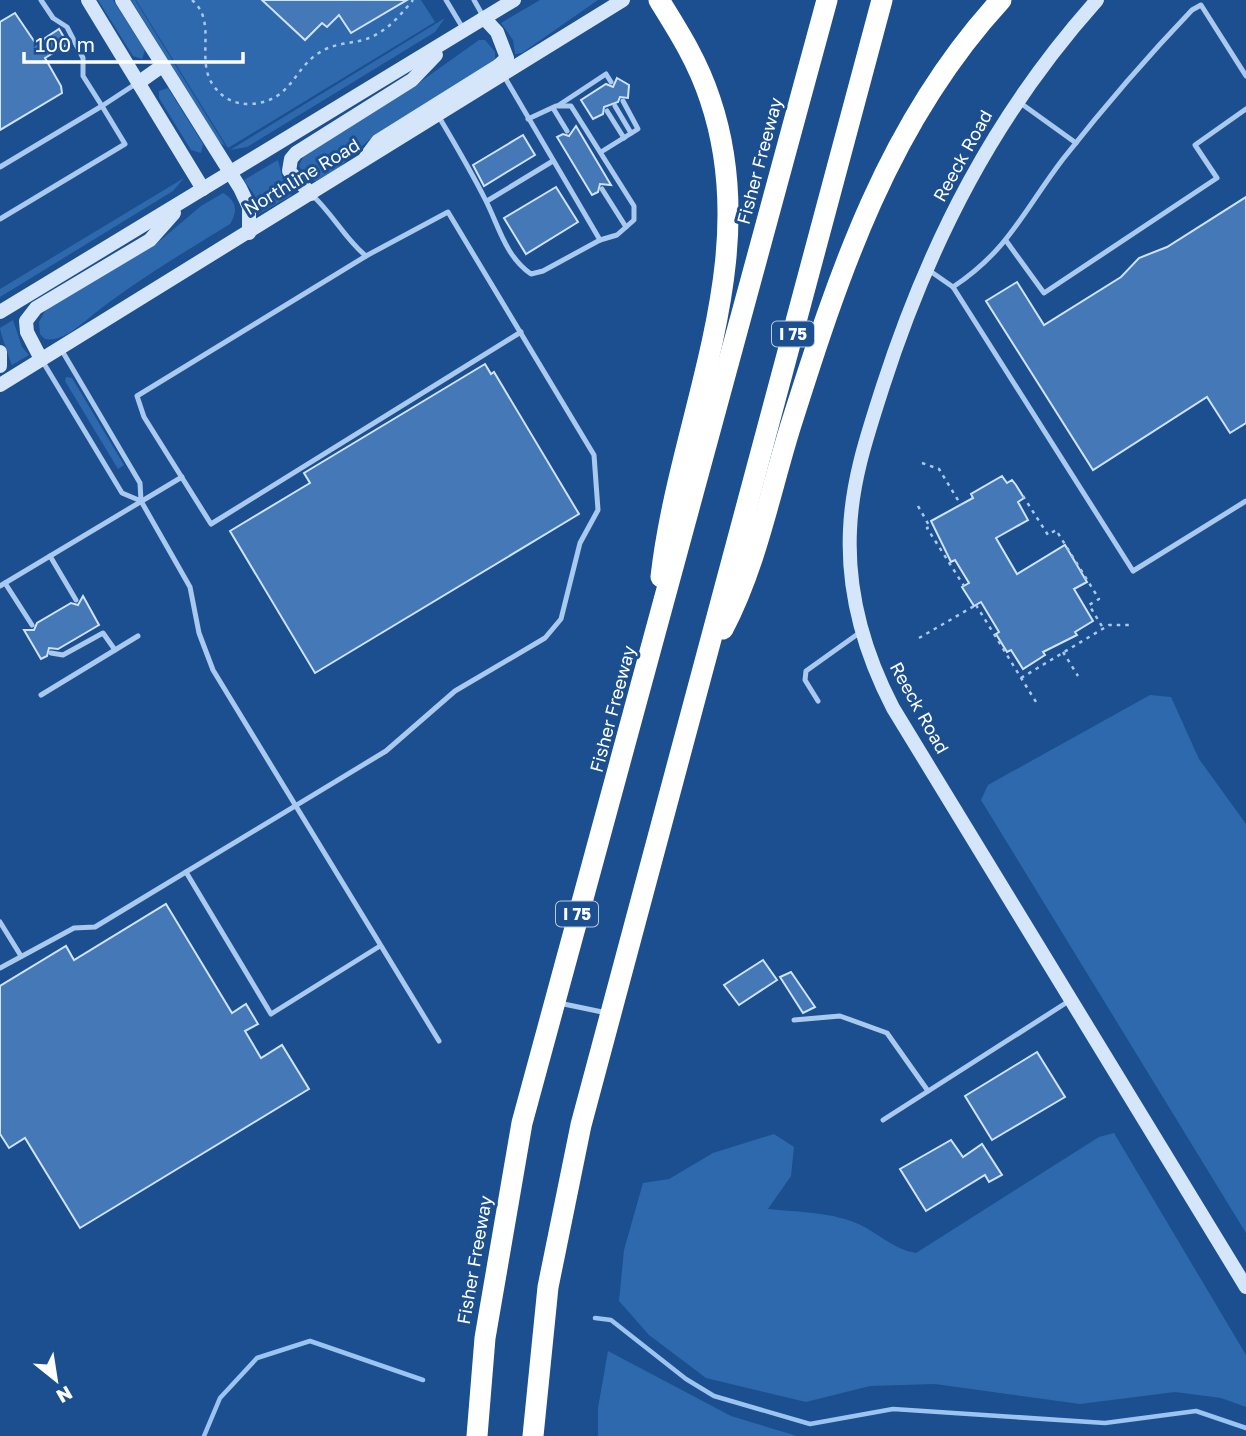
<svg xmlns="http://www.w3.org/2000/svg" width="1246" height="1436" viewBox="0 0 1246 1436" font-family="'Golos Text',sans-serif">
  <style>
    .green { fill: #2e69ad }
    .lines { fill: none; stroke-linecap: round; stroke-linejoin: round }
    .stream { stroke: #9cc4f0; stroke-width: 4.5 }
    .building { fill: #4478b7; stroke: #cfe3fa; stroke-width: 2 }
    .path { stroke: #a9c9ee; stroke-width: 2.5; stroke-dasharray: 3.5 5; stroke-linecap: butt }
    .lane { stroke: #a9c9ee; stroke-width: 5 }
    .secondary { stroke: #d6e6fa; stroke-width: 14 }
    .highway { stroke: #fff; stroke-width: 21 }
    .labels { text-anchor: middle; stroke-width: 6; stroke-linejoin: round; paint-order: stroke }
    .shield { fill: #1b4f8f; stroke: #bbcadd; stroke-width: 2 }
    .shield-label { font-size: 16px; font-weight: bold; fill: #fff }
    .street-label { font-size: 18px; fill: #fff; stroke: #1b4f8f }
  </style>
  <rect width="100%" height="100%" fill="#1b4f8f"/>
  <!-- green -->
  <g class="green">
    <path d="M98,0H113L145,50L142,59L133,56Z"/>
    <path d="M131,0H135L226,147L218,141Z"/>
    <path d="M136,0H262L305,40L322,23L327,27L339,15L352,33L402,3L401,0H421L435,22L228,148Z"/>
    <path d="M540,0H598L522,53L515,54L513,40L501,23Z"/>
    <path d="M445,18L435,32L247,147L230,150Z"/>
    <path d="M479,40H485L495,52V60L490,67L370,139L338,168L316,181C307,179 304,174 299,166L306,150L420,82Z"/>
    <path d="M168,88L203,144L201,153L191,150L159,98V91Z"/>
    <path d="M278,160L284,184L292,195L259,214L257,199L244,180Z"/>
    <path d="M184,178L173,191L0,297V289Z"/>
    <path d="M223,193C237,201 238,211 230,224C180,255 130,284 84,322C74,330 59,342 45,339L40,334L39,322L46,309L156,244L201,206Z"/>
    <path d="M13,320L22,347L29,355L12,365C10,360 0,332 0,328Z"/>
    <path d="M66,377L72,378L124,465L118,469L65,381Z"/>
    <path d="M1150,695L1171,697L1199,759L1246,824V1233L981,800L988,785Z"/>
    <path d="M1114,1133L1246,1355V1407L1221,1398L1175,1392L1080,1404L935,1384L870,1386L806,1402L706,1378L649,1335L619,1301L624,1250L643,1183L669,1179L713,1153L774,1134L794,1147L791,1176L768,1209C796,1212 830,1212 856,1223C878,1232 892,1249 916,1253L1099,1137Z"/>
    <path d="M608,1351L731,1416L797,1436H598V1408Z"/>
  </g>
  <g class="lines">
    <!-- stream -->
    <g class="stream">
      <path d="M595,1318L611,1320L686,1379L714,1396L810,1424L893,1409L1105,1423L1196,1411L1246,1428"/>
      <path d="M204,1436L220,1398L257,1358L310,1341L423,1380"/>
    </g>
  </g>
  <!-- building -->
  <g class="building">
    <path d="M262,0H407L351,33L339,15L327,27L322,23L305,40Z"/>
    <path d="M15,13L36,44L59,29L68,44L45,58L61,86L62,93L0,130V22Z"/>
    <path d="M617,78L629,85L628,98L620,97L618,102L604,107L603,114L593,119L581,100L606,84L613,87Z"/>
    <path d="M576,126L611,185L600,184L598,192L592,195L557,137L563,134L569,136Z"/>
    <path d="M523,135L535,155L484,186L473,165Z"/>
    <path d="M556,187L578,222L526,254L504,218Z"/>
    <path d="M1246,197V423L1230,433L1207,397L1093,470L986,301L1017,282L1044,325L1121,277L1139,258L1167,247Z"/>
    <path d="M485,364L491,374L494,372L579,514L315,673L230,531L310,483L304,473Z"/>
    <path d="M1002,476L1007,483L1012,480L1016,485L1024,498L1018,502L1028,520L996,538L1017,574L1065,545L1087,582L1074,589L1093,621L1075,632L1077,635L1043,652L1045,655L1023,669L1011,650L1007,652L996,634L999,632L981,602L974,606L962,587L969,583L955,560L951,562L931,521L973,498L971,494Z"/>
    <path d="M83,596L99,625L58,649L49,648L47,656L41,659L24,630H34L37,623L71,603L78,605Z"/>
    <path d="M166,904L232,1013L246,1004L258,1024L245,1031L261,1058L282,1045L309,1089L80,1228L25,1138L9,1148L0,1134V986L66,946L74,960Z"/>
    <path d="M763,960L777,980L739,1005L724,985Z"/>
    <path d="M791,972L815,1007L803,1013L780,977Z"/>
    <path d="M1037,1052L1065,1097L992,1140L965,1096Z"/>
    <path d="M951,1140L963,1157L982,1144L1002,1175L989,1182L985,1175L926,1211L900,1169Z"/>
  </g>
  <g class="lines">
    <!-- path -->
    <g class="path">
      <path d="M192,0C218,22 195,59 213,85C222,98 234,104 249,104C296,102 291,64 328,48C338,44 349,43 359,41C383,36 398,18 413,0"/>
      <path d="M922,463L939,469L961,505"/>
      <path d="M1023,496L1048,535L1056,530L1099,599L1089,605L1103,628"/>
      <path d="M918,506L930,527L927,528L964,586"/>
      <path d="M976,605L1036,702"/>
      <path d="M919,638L976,605"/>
      <path d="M1063,652L1078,676"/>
      <path d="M1021,678L1109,625H1129"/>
    </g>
    <!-- lane -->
    <g class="lane">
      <path d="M41,0L53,18L67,27L83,58V76L102,106L137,83"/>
      <path d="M446,0L464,30"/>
      <path d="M474,0L483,16"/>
      <path d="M504,76L600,240"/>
      <path d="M1019,102L1076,143"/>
      <path d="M559,105L606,74L611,82"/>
      <path d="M615,106L631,133"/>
      <path d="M553,108L567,131"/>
      <path d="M607,111L624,138"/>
      <path d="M439,117C455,144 471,171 485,199C499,226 505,256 531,274L543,271L600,240L617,235L634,220V206L571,106H556L528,119"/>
      <path d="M601,152L638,129L623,101"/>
      <path d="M0,167L102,106L125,144L0,219"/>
      <path d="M602,189L626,227"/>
      <path d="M487,201L553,161"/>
      <path d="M1007,242L1044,293L1217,178L1195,145L1246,109"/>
      <path d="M366,256L137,396L144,417L211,524L521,332"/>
      <path d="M930,271L953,287L1133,571L1246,501"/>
      <path d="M953,287C1009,250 1024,210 1063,159C1104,107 1146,58 1192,10L1201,5L1246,76"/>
      <path d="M43,362L122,493L141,501L140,483L61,349"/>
      <path d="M141,501L190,587L199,633L213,670L439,1041"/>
      <path d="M50,556L76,600"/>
      <path d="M5,583L32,625"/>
      <path d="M0,586L182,477"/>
      <path d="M51,653L63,655L103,633L115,650"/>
      <path d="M41,695L138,636"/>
      <path d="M818,701L805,680L806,671L862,631"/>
      <path d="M186,872L271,1014L380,946"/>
      <path d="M0,922L21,956"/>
      <path d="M0,968L74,928L95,927L386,751L455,691L545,638L561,619L580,543L598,510L594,455L448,212L366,256C345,239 333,214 312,195"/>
      <path d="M559,1003L607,1013"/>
      <path d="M794,1020L840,1016L887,1033L928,1091"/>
      <path d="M883,1120L1069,1001"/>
    </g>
    <!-- secondary -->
    <g class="secondary">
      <path d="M88,0L203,189"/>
      <path d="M122,0L240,188L249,207V233"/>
      <path d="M1097,0C995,114 930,241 883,386C868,433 852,479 850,530C847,592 864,652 893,708L1246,1287"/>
      <path d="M138,83L162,66"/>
      <path d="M366,157L378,141L498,66L507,58L497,32L484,18"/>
      <path d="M311,194L289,171L291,159L296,153L412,80L436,55"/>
      <path d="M0,312L514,0"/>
      <path d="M0,352V366"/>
      <path d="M41,359L27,332L26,321L36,308L150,240L174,213"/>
      <path d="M0,385L623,0"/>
    </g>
    <!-- highway -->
    <g class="highway">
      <path d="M659,0C679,32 698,62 710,99C765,261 679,417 661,577"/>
      <path d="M723,629C756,566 769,496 790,428C839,273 888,123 1001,0"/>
      <path d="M477,1436L485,1338L522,1123L827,0"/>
      <path d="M533,1436L548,1287L581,1125L882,0"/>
    </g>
  </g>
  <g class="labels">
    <!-- shield labels -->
    <g class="shield">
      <rect x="772" y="321.5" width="42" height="25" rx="5"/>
      <rect x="556" y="901.5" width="42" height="25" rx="5"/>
    </g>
    <g class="shield-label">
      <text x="793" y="340">I 75</text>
      <text x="577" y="920">I 75</text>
    </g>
    <!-- street labels -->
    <g class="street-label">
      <text transform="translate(963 156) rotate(-61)" y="6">Reeck Road</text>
      <text transform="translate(760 161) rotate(-75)" y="6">Fisher Freeway</text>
      <text transform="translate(302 177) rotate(-31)" y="6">Northline Road</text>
      <text transform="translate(919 708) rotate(61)" y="6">Reeck Road</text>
      <text transform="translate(613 709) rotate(-75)" y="6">Fisher Freeway</text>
      <text transform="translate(475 1260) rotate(-80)" y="6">Fisher Freeway</text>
    </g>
  </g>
  <!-- north arrow -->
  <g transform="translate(56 1380) rotate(150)" stroke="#1b4f8f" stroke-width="5" paint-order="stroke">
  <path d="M0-5L12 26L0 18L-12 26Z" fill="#ffffff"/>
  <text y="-10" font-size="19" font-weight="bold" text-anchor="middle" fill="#ffffff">N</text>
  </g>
  <!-- scale -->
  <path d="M24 52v10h219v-10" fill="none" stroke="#ffffff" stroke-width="3.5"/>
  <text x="35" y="52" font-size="21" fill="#ffffff" stroke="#1b4f8f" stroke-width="5" paint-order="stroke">100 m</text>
</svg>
